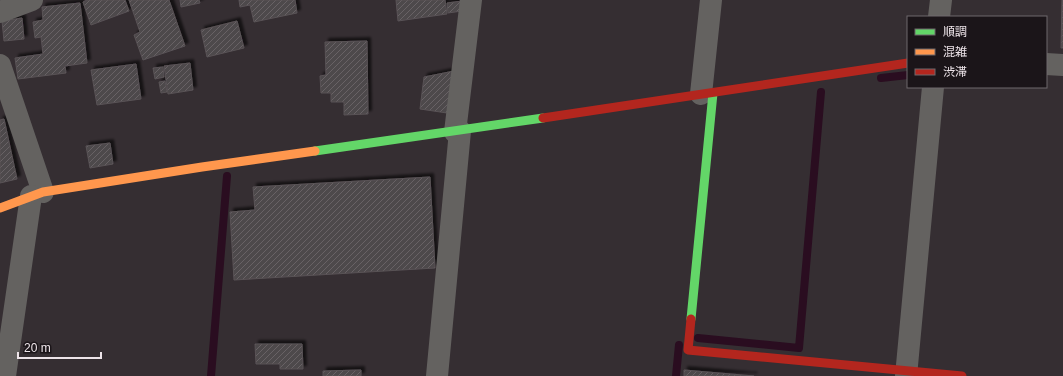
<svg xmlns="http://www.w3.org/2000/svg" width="1063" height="376" viewBox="0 0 1063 376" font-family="Arial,'Noto Sans JP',sans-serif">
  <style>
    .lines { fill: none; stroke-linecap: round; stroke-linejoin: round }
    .stream { stroke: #2a0d20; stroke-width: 8 }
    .building { fill: url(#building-hatch); stroke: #595356; filter: url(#shadow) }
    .street { stroke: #646260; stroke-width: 22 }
    .fast { stroke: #63d668; stroke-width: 9 }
    .slow { stroke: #ff974d; stroke-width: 9 }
    .jam { stroke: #b3261e; stroke-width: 9 }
  </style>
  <defs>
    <pattern id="building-hatch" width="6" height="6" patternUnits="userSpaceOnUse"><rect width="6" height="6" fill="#4e484b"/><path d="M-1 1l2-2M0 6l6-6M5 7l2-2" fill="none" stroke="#686265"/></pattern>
    <filter id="shadow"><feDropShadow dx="3.5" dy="-3.5" stdDeviation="1" flood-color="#0009"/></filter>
  </defs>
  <rect width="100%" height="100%" fill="#352e32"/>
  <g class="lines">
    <!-- stream -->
    <g class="stream">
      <path d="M881,78L908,75"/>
      <path d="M698,338L799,348L821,92"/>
      <path d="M211,376L227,176"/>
      <path d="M676,376L679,345"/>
    </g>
  </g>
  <!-- building -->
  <g class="building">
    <path d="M87,0H125L129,11L91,25L83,2Z"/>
    <path d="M129,0H169L185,46L143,60L134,35L140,32Z"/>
    <path d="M180,0H199L200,3L181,7Z"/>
    <path d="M239,0H295L297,13L254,22L250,5L240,7Z"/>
    <path d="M396,0H445L447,14L398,21Z"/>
    <path d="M1062,0H1063V48H1061Z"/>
    <path d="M462,1V11L448,13L447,3Z"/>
    <path d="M80,3L87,63L65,66L66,73L18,79L15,58L43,54L41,37L35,38L33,22L43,20L42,7Z"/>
    <path d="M22,18L24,39L4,41L2,21Z"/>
    <path d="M237,21L244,48L207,57L201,30Z"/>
    <path d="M367,41L368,114L344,115V102H331V93H321L320,76L326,75L325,42Z"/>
    <path d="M190,63L193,90L168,94L164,66Z"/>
    <path d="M136,64L141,99L97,105L91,70Z"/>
    <path d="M163,67L164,77L155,79L153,68Z"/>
    <path d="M454,71L447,113L420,109L424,77Z"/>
    <path d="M165,81L167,92L161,93L159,82Z"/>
    <path d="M4,119L17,179L0,183V120Z"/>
    <path d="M110,143L113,164L90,168L86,146Z"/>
    <path d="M430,177L435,268L234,280L230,212L255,210L253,187Z"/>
    <path d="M255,344H302L303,369H280V364H256Z"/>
    <path d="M361,370V376H323V371Z"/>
    <path d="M684,370L754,376H684Z"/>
  </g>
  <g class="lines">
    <!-- street -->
    <g class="street">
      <path d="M0,12L32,0"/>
      <path d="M939,17L941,0"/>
      <path d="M1046,64L1063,65"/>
      <path d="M0,65L43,192"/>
      <path d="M701,94L711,0"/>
      <path d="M455,132L471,0"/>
      <path d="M5,376L31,196"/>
      <path d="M437,376L460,131"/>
      <path d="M906,376L933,87"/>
    </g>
    <!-- fast -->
    <g class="fast">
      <path d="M315,151L543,118"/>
      <path d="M691,319L713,93"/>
    </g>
    <!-- slow -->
    <path class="slow" d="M0,208L43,192L202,167L315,151"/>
    <!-- jam -->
    <g class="jam">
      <path d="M543,118L908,63"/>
      <path d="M691,319L688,350L962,376"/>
    </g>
  </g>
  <!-- legend -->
  <rect x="907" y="16" width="140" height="72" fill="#1b1519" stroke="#6f686c"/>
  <rect x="915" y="29" width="20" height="6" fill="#63d668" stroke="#6f686c"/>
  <text x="943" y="36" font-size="12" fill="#ede4e9">順調</text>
  <rect x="915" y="49" width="20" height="6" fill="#ff974d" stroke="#6f686c"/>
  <text x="943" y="56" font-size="12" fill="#ede4e9">混雑</text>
  <rect x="915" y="69" width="20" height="6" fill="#b3261e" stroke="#6f686c"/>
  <text x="943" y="76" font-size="12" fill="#ede4e9">渋滞</text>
  <!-- scale -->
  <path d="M18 352v6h83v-6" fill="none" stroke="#ede4e9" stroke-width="2"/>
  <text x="24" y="352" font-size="12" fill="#ede4e9" stroke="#1b1519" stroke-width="3" paint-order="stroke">20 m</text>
</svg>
